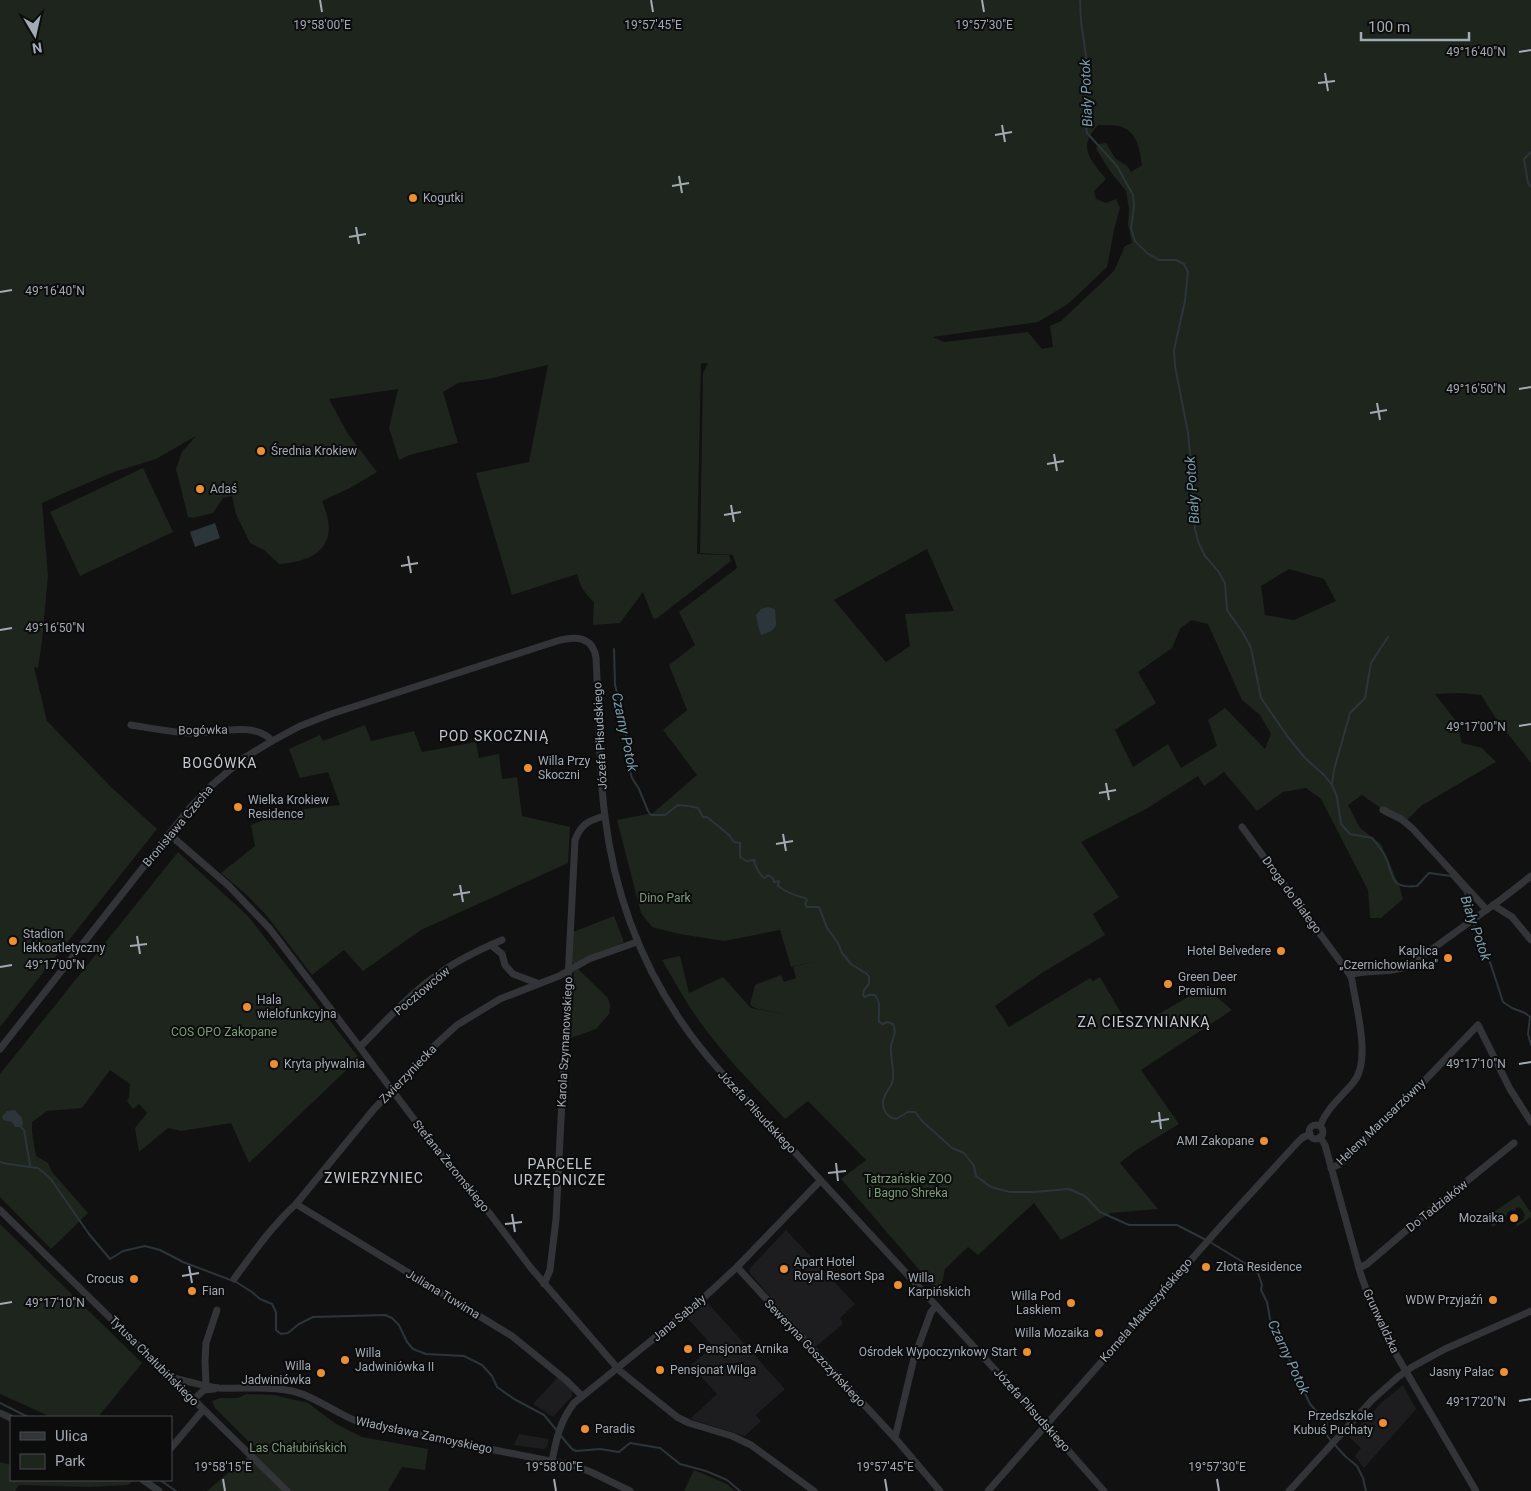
<svg xmlns="http://www.w3.org/2000/svg" width="1531" height="1491" viewBox="0 0 1531 1491" font-family="Roboto,sans-serif">
  <style>
    .built { fill: #1d1d1f }
    .green { fill: #1d251d; fill-rule: evenodd }
    .water { fill: #2b353a }
    .lines { fill: none; stroke-linecap: round; stroke-linejoin: round }
    .stream { stroke: #2b353a; stroke-width: 2 }
    .minor { stroke: #323437; stroke-width: 7 }
    .ticks { fill: none; stroke: #a2aab3; stroke-width: 2 }
    .poi-dot { fill: #ec8f2f; stroke: #0c0c0d; stroke-width: 2 }
    .labels { text-anchor: middle; stroke-width: 4; stroke-linejoin: round; paint-order: stroke }
    .poi-label { font-size: 12px; fill: #a2aab3; stroke: #0c0c0d; text-anchor: start }
    .street-label { font-size: 12px; fill: #a2aab3; stroke: #0c0c0d }
    .park-label { font-size: 12px; fill: #7d9d7a; stroke: #0c0c0d }
    .water-label { font-size: 14px; font-style: italic; fill: #7a9dad; stroke: #0c0c0d }
    .neighbourhood-label { font-size: 14px; letter-spacing: 1px; fill: #c3c8cf; stroke: #0c0c0d }
    .ticks-label { font-size: 12px; text-anchor: middle; fill: #a2aab3; stroke: #0c0c0d; stroke-width: 4; stroke-linejoin: round; paint-order: stroke }
  </style>
  <rect width="100%" height="100%" fill="#111112"/>
  <!-- built -->
  <g class="built">
    <path d="M786,1230L855,1304L840,1318L843,1324L814,1348L749,1272L750,1268Z"/>
    <path d="M706,1301L785,1389L756,1415L761,1421L745,1436L690,1419L717,1394L691,1365L713,1346L687,1318Z"/>
    <path d="M558,1377L572,1390V1396L553,1417L533,1404Z"/>
    <path d="M1403,1385L1416,1409L1364,1468L1355,1456L1361,1448L1349,1437L1381,1403Z"/>
    <path d="M519,1434L549,1439L547,1447L543,1449L514,1445Z"/>
  </g>
  <!-- green -->
  <g class="green">
    <path d="M0,0H1531V763L1497,720L1481,695L1459,693L1435,694L1456,721L1462,743L1482,748L1496,762L1421,806L1403,824L1362,795L1348,805L1360,828L1381,844L1399,885L1403,899L1381,918H1370L1368,890L1321,799L1306,788L1283,792L1257,811L1224,772L1204,786L1198,776L1146,809L1081,842L1119,897L1093,914L1105,935L1042,973L995,1006L1009,1027L1090,978L1093,981L1100,977L1131,1030L1205,987L1232,1010L1141,1070L1179,1124L1135,1151L1120,1163L1158,1209L1111,1213L1061,1240L1034,1203L978,1255L968,1247L945,1269L941,1287L935,1288L841,1179L866,1160L808,1101L785,1119C757,1089 727,1059 703,1026C687,1005 675,982 662,960L680,956L689,993L723,977L751,1008L788,1015L755,1008L750,1005L755,985L781,975L784,982L796,978L793,967L816,961L791,967L780,930L724,941L679,934L652,927L641,913L617,820L653,813L697,775L663,730L687,710L669,665L695,645L679,612L737,568L733,555L700,553L703,373L708,363H701L697,554L729,555L731,561L656,619L653,618L643,592L620,623L593,625L594,602C585,594 580,586 577,574L512,595L476,473L529,462L548,365L488,379L458,383L443,392L458,443L409,455L399,460L389,428L398,389L329,399L348,434L377,472L350,488L322,501C340,542 321,561 279,564L264,550L250,543L236,514L232,496L223,498L213,513L193,518L188,517L176,469L182,452L196,436L156,459L114,472L71,490L42,503L48,575L42,640L38,668L34,667L47,721L111,787L157,829L0,1027ZM1098,125C1106,125 1115,125 1122,127C1138,133 1140,152 1142,165L1131,172L1127,166L1115,158L1106,143L1098,144L1096,149L1110,171L1126,191L1129,209L1128,225L1132,243L1125,246L1114,271L1061,321L1050,326L1053,347L1042,349L1028,332L944,342L933,337L1038,322L1068,304L1107,267L1114,230L1120,208L1116,199L1106,203L1096,199L1094,191L1106,179C1090,159 1077,148 1098,125ZM927,549L954,611L905,614L910,646L886,662L834,600ZM1289,569L1324,579L1336,601L1294,620L1265,615L1261,586ZM1191,620L1208,624L1242,700L1260,715L1271,734L1265,749L1225,708L1208,720L1217,746L1181,768L1168,744L1133,767L1115,730L1156,703L1138,672L1172,648L1180,629Z"/>
    <path d="M143,468L173,532L80,576L50,512Z"/>
    <path d="M365,725L371,741L414,731L422,752L476,742L479,758L499,754L502,779L517,777L522,816L570,827L568,863L421,930L363,971L344,950L312,975L267,916L248,896L221,873L255,846L251,825L286,811L340,805L328,772L300,778L289,749L320,735L323,741Z"/>
    <path d="M178,852L248,916L359,1058L249,1163L231,1123L181,1131L168,1128L139,1152L135,1128L147,1113L139,1104L133,1109L127,1101L129,1097L130,1084L110,1070L82,1108L47,1111L32,1122V1132L36,1156L48,1163L52,1172L88,1213L51,1249L0,1197V1074Z"/>
    <path d="M614,916L624,942L578,965H575L572,962L573,932Z"/>
    <path d="M578,969L608,998L610,1006L609,1014L596,1029L571,1038L569,1035L574,972Z"/>
    <path d="M1519,1195L1531,1213V1217L1500,1238L1517,1226L1516,1224L1524,1219L1523,1217L1525,1215L1520,1207L1519,1209L1518,1207L1515,1209L1516,1210L1515,1211L1514,1210L1513,1211L1511,1210L1507,1213V1215L1505,1216L1507,1217L1504,1216L1502,1217L1503,1220L1493,1227L1486,1217Z"/>
    <path d="M0,1224L142,1363L98,1417H51L0,1394Z"/>
    <path d="M246,1394L274,1395L308,1403L336,1424L362,1437L428,1449L425,1470L402,1467L388,1491H207L256,1449L215,1408L212,1401L220,1398H238Z"/>
    <path d="M0,1462L11,1465V1480L114,1481L116,1480H135L128,1485L89,1487L19,1485L15,1491H0Z"/>
    <path d="M694,1470L727,1484L735,1491H684Z"/>
  </g>
  <!-- water -->
  <g class="water">
    <path d="M215,523L220,538L195,547L190,532Z"/>
    <path d="M768,607L775,609C776,628 780,628 761,635L758,626L756,615L761,609Z"/>
    <path d="M15,1110L22,1118L23,1124L21,1127H15L12,1122L3,1120L2,1116L7,1111Z"/>
  </g>
  <g class="lines">
    <!-- stream -->
    <g class="stream">
      <path d="M1080,0L1081,22L1086,56L1084,110L1087,133L1117,166L1133,195L1134,206L1131,228L1135,241L1147,253L1159,260H1176L1184,264L1188,272L1185,301L1174,350L1175,366L1188,433L1191,463V483L1195,529L1199,544L1205,556L1218,571L1225,583L1227,610L1243,633L1251,648L1261,698L1288,737L1305,758L1324,775L1332,785L1337,797L1341,824L1350,834L1372,838C1377,844 1383,851 1386,858C1394,876 1389,889 1417,886L1429,873L1451,876L1465,892L1469,914L1471,918"/>
      <path d="M1531,152L1524,159L1528,183L1531,187"/>
      <path d="M614,649L615,685L625,723L628,764L632,778L639,789L648,811L651,815H665L678,805L689,806L698,808L703,817H707L729,835L734,842L740,843V857L746,861L754,860C755,866 759,874 764,878L766,877L768,875L773,878L774,882L779,881L778,886C786,892 796,896 805,898L807,900L805,904L807,907H819L827,928L838,943L842,953L851,964L867,974L869,977V984L864,990L863,995L865,997L869,995H875C882,1004 878,1012 879,1022L883,1024L887,1022L893,1024C897,1034 893,1037 891,1046C890,1057 894,1068 893,1078C893,1085 888,1089 885,1095C880,1106 885,1117 896,1119L908,1112H915L922,1121L952,1148L964,1153L974,1166L976,1176L991,1187L1010,1192H1034L1069,1189L1085,1196L1100,1212L1129,1225H1177L1206,1240"/>
      <path d="M1332,785L1334,770L1350,713L1365,698L1371,663L1388,637"/>
      <path d="M1473,922L1491,965L1503,1002L1512,1008L1525,1013L1530,1017L1528,1034L1531,1045"/>
      <path d="M21,1127L24,1130L30,1165"/>
      <path d="M0,1162L8,1164L38,1168L50,1178L89,1234L110,1259L123,1251L145,1246L160,1250L183,1262L236,1282L252,1292L260,1299L272,1304L276,1312V1330L281,1334L288,1333L299,1324L313,1317L385,1315L392,1318L399,1325L407,1342L413,1349L426,1354L464,1356L482,1365L492,1376L497,1387L514,1399L544,1415L558,1432"/>
      <path d="M1210,1242L1251,1267L1258,1273L1262,1285L1261,1290L1267,1302L1270,1319L1310,1404L1327,1423L1325,1433L1331,1441"/>
      <path d="M0,1403L28,1417"/>
      <path d="M561,1436L572,1449L576,1451L600,1449L619,1452L630,1443L660,1448L680,1464L706,1471L727,1480L740,1491"/>
      <path d="M1334,1444L1346,1457L1357,1466L1363,1478L1366,1491"/>
      <path d="M160,1480L176,1491"/>
    </g>
    <!-- minor -->
    <g class="minor">
      <path d="M131,725C150,728 170,732 189,733C213,734 255,720 272,741"/>
      <path d="M1383,810L1401,819L1412,828L1486,909"/>
      <path d="M1242,827L1350,975L1352,980C1356,1008 1372,1061 1353,1083C1341,1097 1327,1108 1320,1126"/>
      <path d="M169,834L229,886L270,929L349,1033L429,1139L487,1210L531,1268L620,1371L677,1417L689,1423L732,1436L751,1445L814,1491"/>
      <path d="M1493,905L1512,917L1531,940"/>
      <path d="M491,945L502,954L505,965L513,974L537,983"/>
      <path d="M1350,975C1369,969 1392,974 1410,965L1503,898L1531,876"/>
      <path d="M360,1047C385,1022 410,993 440,973C459,959 481,949 502,940"/>
      <path d="M0,1049L189,809L212,785L244,758L272,741L300,726L331,714L557,641C575,636 593,636 596,658C599,711 598,765 605,817C617,913 656,1000 721,1072L1045,1424L1104,1491"/>
      <circle cx="1316" cy="1132" r="7"/>
      <path d="M1320,1137L1325,1145L1361,1275L1375,1314L1397,1356L1476,1491"/>
      <path d="M1331,1168L1340,1164L1407,1099L1478,1025L1510,1089L1531,1122"/>
      <path d="M296,1204L512,1336L567,1381L582,1396"/>
      <path d="M0,1210L287,1491"/>
      <path d="M737,1267L895,1438L940,1491"/>
      <path d="M1359,1268L1367,1264L1415,1223L1514,1143"/>
      <path d="M234,1279C253,1253 272,1226 296,1204L374,1109L433,1047L457,1025L500,999L559,976L589,959L637,942"/>
      <path d="M544,1284L550,1270L556,1219L575,840C581,824 588,821 604,816"/>
      <path d="M171,1377C186,1381 203,1386 219,1388C243,1389 268,1386 292,1391C318,1397 339,1416 364,1424L575,1466L591,1472L630,1491"/>
      <path d="M206,1386L205,1361L206,1343L217,1310"/>
      <path d="M193,1400L204,1390L214,1389"/>
      <path d="M0,1413L11,1418"/>
      <path d="M895,1438L914,1358L931,1312L936,1306"/>
      <path d="M171,1448L203,1410"/>
      <path d="M552,1461C556,1440 560,1421 574,1403L699,1302L737,1267L820,1181"/>
      <path d="M143,1480L159,1491"/>
      <path d="M988,1491L1220,1227L1296,1144L1302,1138L1310,1134"/>
      <path d="M1289,1491L1372,1400L1398,1377L1412,1367L1445,1349L1531,1311"/>
    </g>
  </g>
  <!-- ticks -->
  <path class="ticks" d="M320,0L322,12M651,0L653,12M982,0L984,12M1519,52L1531,50M1325,73L1328,91M1318,83L1335,81M1002,125L1005,142M995,135L1012,132M679,176L682,193M672,186L689,183M356,227L359,244M349,237L366,234M0,292L12,290M1519,389L1531,387M1377,403L1380,420M1370,413L1387,410M1054,454L1057,471M1047,464L1064,461M731,505L734,522M724,515L741,512M408,556L411,573M401,566L418,563M0,630L12,628M1519,726L1531,724M1106,783L1109,800M1099,793L1116,790M783,834L786,851M776,844L793,841M460,885L463,902M453,895L470,892M137,936L140,954M130,946L147,944M0,967L12,965M1519,1064L1531,1062M1159,1112L1161,1129M1151,1122L1169,1119M836,1163L838,1181M828,1173L846,1171M512,1214L515,1232M505,1224L522,1222M189,1266L192,1283M182,1276L199,1273M0,1304L12,1302M1519,1401L1531,1399M223,1479L225,1491M554,1479L556,1491M885,1479L887,1491M1217,1479L1219,1491"/>
  <!-- markers -->
  <g class="poi-dot">
    <circle cx="413" cy="198" r="5"/>
    <circle cx="261" cy="451" r="5"/>
    <circle cx="200" cy="489" r="5"/>
    <circle cx="528" cy="768" r="5"/>
    <circle cx="238" cy="807" r="5"/>
    <circle cx="13" cy="941" r="5"/>
    <circle cx="1281" cy="951" r="5"/>
    <circle cx="1448" cy="958" r="5"/>
    <circle cx="1168" cy="984" r="5"/>
    <circle cx="247" cy="1007" r="5"/>
    <circle cx="274" cy="1064" r="5"/>
    <circle cx="1264" cy="1141" r="5"/>
    <circle cx="1514" cy="1218" r="5"/>
    <circle cx="1206" cy="1267" r="5"/>
    <circle cx="784" cy="1269" r="5"/>
    <circle cx="134" cy="1279" r="5"/>
    <circle cx="898" cy="1285" r="5"/>
    <circle cx="192" cy="1291" r="5"/>
    <circle cx="1493" cy="1300" r="5"/>
    <circle cx="1071" cy="1303" r="5"/>
    <circle cx="1099" cy="1333" r="5"/>
    <circle cx="688" cy="1349" r="5"/>
    <circle cx="1027" cy="1352" r="5"/>
    <circle cx="345" cy="1360" r="5"/>
    <circle cx="660" cy="1370" r="5"/>
    <circle cx="1504" cy="1372" r="5"/>
    <circle cx="321" cy="1373" r="5"/>
    <circle cx="1383" cy="1423" r="5"/>
    <circle cx="585" cy="1429" r="5"/>
  </g>
  <g class="labels">
    <!-- poi labels -->
    <g class="poi-label">
      <text x="423" y="202">Kogutki</text>
      <text x="271" y="455">Średnia Krokiew</text>
      <text x="210" y="493">Adaś</text>
      <text x="538" y="765">Willa Przy<tspan x="538" dy="14">Skoczni</tspan></text>
      <text x="248" y="804">Wielka Krokiew<tspan x="248" dy="14">Residence</tspan></text>
      <text x="23" y="938">Stadion<tspan x="23" dy="14">lekkoatletyczny</tspan></text>
      <text x="1271" y="955" text-anchor="end">Hotel Belvedere</text>
      <text x="1438" y="955" text-anchor="end">Kaplica<tspan x="1438" dy="14">„Czernichowianka"</tspan></text>
      <text x="1178" y="981">Green Deer<tspan x="1178" dy="14">Premium</tspan></text>
      <text x="257" y="1004">Hala<tspan x="257" dy="14">wielofunkcyjna</tspan></text>
      <text x="284" y="1068">Kryta pływalnia</text>
      <text x="1254" y="1145" text-anchor="end">AMI Zakopane</text>
      <text x="1504" y="1222" text-anchor="end">Mozaika</text>
      <text x="794" y="1266">Apart Hotel<tspan x="794" dy="14">Royal Resort Spa</tspan></text>
      <text x="1216" y="1271">Złota Residence</text>
      <text x="908" y="1282">Willa<tspan x="908" dy="14">Karpińskich</tspan></text>
      <text x="124" y="1283" text-anchor="end">Crocus</text>
      <text x="202" y="1295">Fian</text>
      <text x="1061" y="1300" text-anchor="end">Willa Pod<tspan x="1061" dy="14">Laskiem</tspan></text>
      <text x="1483" y="1304" text-anchor="end">WDW Przyjaźń</text>
      <text x="1089" y="1337" text-anchor="end">Willa Mozaika</text>
      <text x="698" y="1353">Pensjonat Arnika</text>
      <text x="1017" y="1356" text-anchor="end">Ośrodek Wypoczynkowy Start</text>
      <text x="355" y="1357">Willa<tspan x="355" dy="14">Jadwiniówka II</tspan></text>
      <text x="311" y="1370" text-anchor="end">Willa<tspan x="311" dy="14">Jadwiniówka</tspan></text>
      <text x="670" y="1374">Pensjonat Wilga</text>
      <text x="1494" y="1376" text-anchor="end">Jasny Pałac</text>
      <text x="1373" y="1420" text-anchor="end">Przedszkole<tspan x="1373" dy="14">Kubuś Puchaty</tspan></text>
      <text x="595" y="1433">Paradis</text>
    </g>
    <!-- street labels -->
    <g class="street-label">
      <text transform="translate(203 730) rotate(-1)" y="4">Bogówka</text>
      <text transform="translate(600 736) rotate(-93)" y="4">Józefa Piłsudskiego</text>
      <text transform="translate(178 826) rotate(-50)" y="4">Bronisława Czecha</text>
      <text transform="translate(1292 895) rotate(54)" y="4">Droga do Białego</text>
      <text transform="translate(422 991) rotate(-40)" y="4">Pocztowców</text>
      <text transform="translate(565 1042) rotate(-87)" y="4">Karola Szymanowskiego</text>
      <text transform="translate(408 1074) rotate(-46)" y="4">Zwierzyniecka</text>
      <text transform="translate(757 1112) rotate(47)" y="4">Józefa Piłsudskiego</text>
      <text transform="translate(1381 1122) rotate(-44)" y="4">Heleny Marusarzówny</text>
      <text transform="translate(451 1166) rotate(51)" y="4">Stefana Żeromskiego</text>
      <text transform="translate(1437 1206) rotate(-39)" y="4">Do Tadziaków</text>
      <text transform="translate(443 1294) rotate(31)" y="4">Juliana Tuwima</text>
      <text transform="translate(1146 1310) rotate(-49)" y="4">Kornela Makuszyńskiego</text>
      <text transform="translate(679 1318) rotate(-40)" y="4">Jana Sabały</text>
      <text transform="translate(1381 1321) rotate(65)" y="4">Grunwaldzka</text>
      <text transform="translate(815 1353) rotate(47)" y="4">Seweryna Goszczyńskiego</text>
      <text transform="translate(154 1361) rotate(45)" y="4">Tytusa Chałubińskiego</text>
      <text transform="translate(1032 1410) rotate(48)" y="4">Józefa Piłsudskiego</text>
      <text transform="translate(424 1435) rotate(12)" y="4">Władysława Zamoyskiego</text>
    </g>
    <!-- park labels -->
    <g class="park-label">
      <text x="665" y="902">Dino Park</text>
      <text x="224" y="1036">COS OPO Zakopane</text>
      <text x="908" y="1183">Tatrzańskie ZOO<tspan x="908" dy="14">i Bagno Shreka</tspan></text>
      <text x="298" y="1452">Las Chałubińskich</text>
    </g>
    <!-- water labels -->
    <g class="water-label">
      <text transform="translate(1086 93) rotate(-92)" y="5">Biały Potok</text>
      <text transform="translate(1192 490) rotate(-94)" y="5">Biały Potok</text>
      <text transform="translate(625 732) rotate(78)" y="5">Czarny Potok</text>
      <text transform="translate(1476 928) rotate(71)" y="5">Biały Potok</text>
      <text transform="translate(1289 1357) rotate(65)" y="5">Czarny Potok</text>
    </g>
    <!-- neighbourhood labels -->
    <g class="neighbourhood-label">
      <text x="494" y="741">POD SKOCZNIĄ</text>
      <text x="220" y="768">BOGÓWKA</text>
      <text x="1144" y="1027">ZA CIESZYNIANKĄ</text>
      <text x="560" y="1169">PARCELE<tspan x="560" dy="16">URZĘDNICZE</tspan></text>
      <text x="374" y="1183">ZWIERZYNIEC</text>
    </g>
  </g>
  <g class="ticks-label">
    <text x="322" y="29">19°58'00"E</text>
    <text x="653" y="29">19°57'45"E</text>
    <text x="984" y="29">19°57'30"E</text>
    <text x="1476" y="56">49°16'40"N</text>
    <text x="55" y="295">49°16'40"N</text>
    <text x="1476" y="393">49°16'50"N</text>
    <text x="55" y="632">49°16'50"N</text>
    <text x="1476" y="731">49°17'00"N</text>
    <text x="55" y="969">49°17'00"N</text>
    <text x="1476" y="1068">49°17'10"N</text>
    <text x="55" y="1307">49°17'10"N</text>
    <text x="1476" y="1406">49°17'20"N</text>
    <text x="223" y="1471">19°58'15"E</text>
    <text x="554" y="1471">19°58'00"E</text>
    <text x="885" y="1471">19°57'45"E</text>
    <text x="1217" y="1471">19°57'30"E</text>
  </g>
  <!-- legend -->
  <rect x="10" y="1416" width="162" height="65" fill="#0c0c0d" stroke="#484b4f"/>
  <rect x="20" y="1432" width="25" height="8" fill="#323437" stroke="#484b4f"/>
  <text x="55" y="1441" font-size="15" fill="#a2aab3">Ulica</text>
  <rect x="20" y="1454" width="25" height="15" fill="#1d251d" stroke="#484b4f"/>
  <text x="55" y="1466" font-size="15" fill="#a2aab3">Park</text>
  <!-- north arrow -->
  <g transform="translate(35 35) rotate(171)" stroke="#0c0c0d" stroke-width="4" paint-order="stroke">
  <path d="M0-4L9 19L0 12L-9 19Z" fill="#a2aab3"/>
  <text y="-8" font-size="14" font-weight="bold" text-anchor="middle" fill="#a2aab3">N</text>
  </g>
  <!-- scale -->
  <path d="M1361 32v8h108v-8" fill="none" stroke="#a2aab3" stroke-width="2.5"/>
  <text x="1368" y="32" font-size="15" fill="#a2aab3" stroke="#0c0c0d" stroke-width="4" paint-order="stroke">100 m</text>
</svg>
